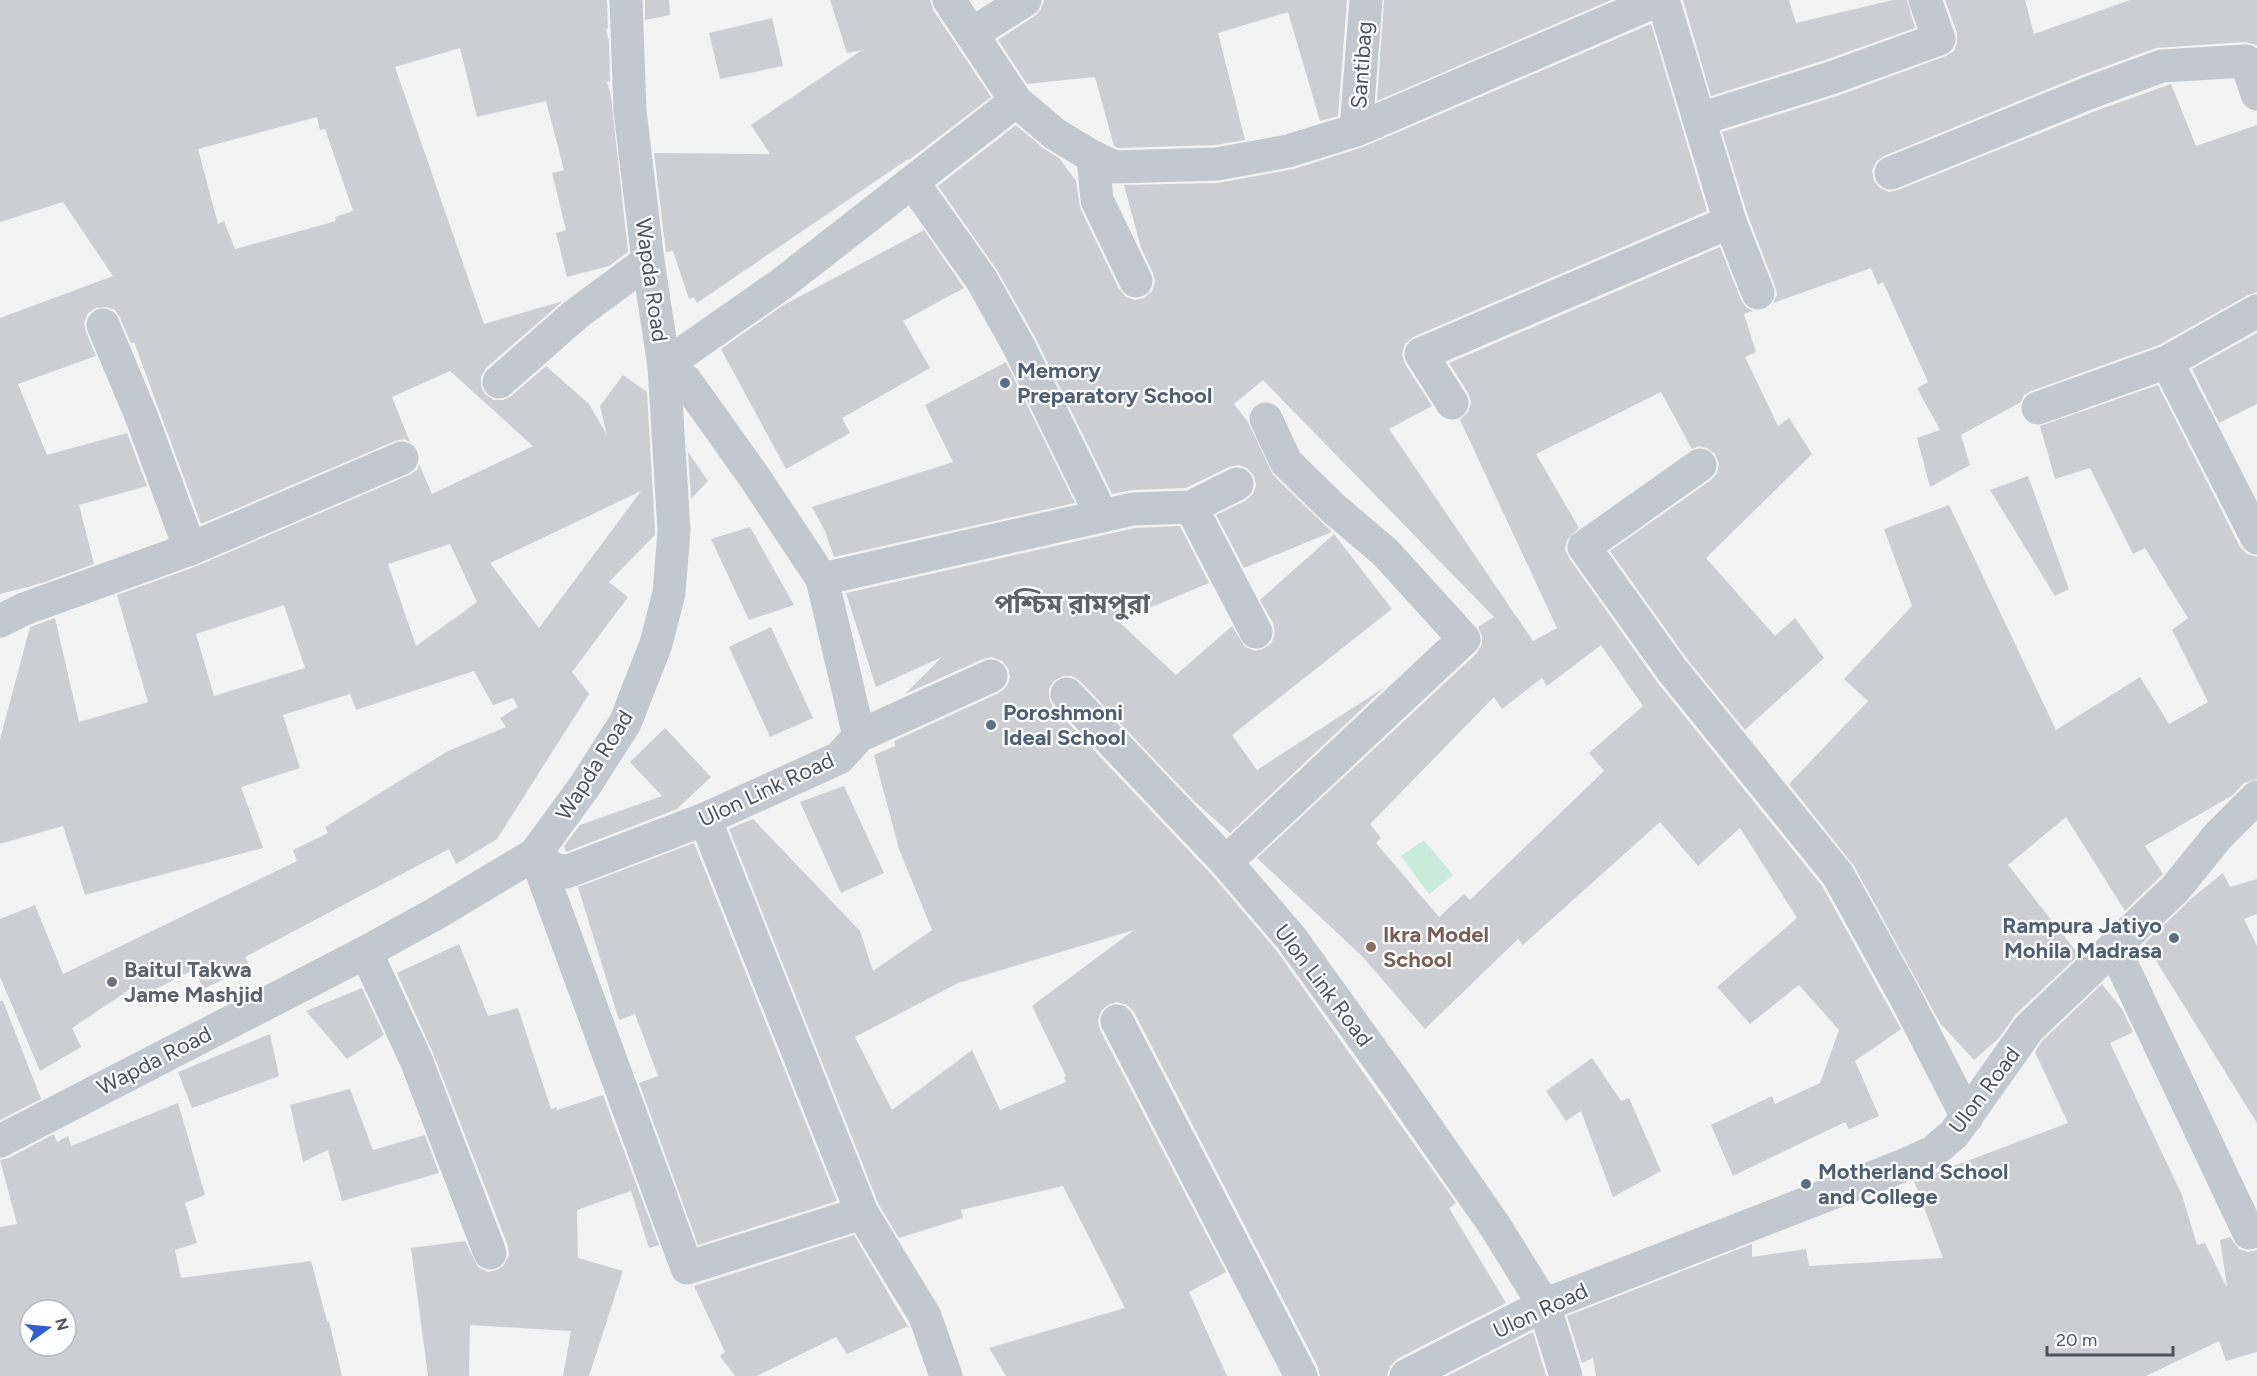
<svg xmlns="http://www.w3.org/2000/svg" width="2257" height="1376" viewBox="0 0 2257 1376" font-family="Figtree,'Noto Sans Bengali',sans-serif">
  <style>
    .green { fill: #c8ebdb }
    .building { fill: #cdced4; fill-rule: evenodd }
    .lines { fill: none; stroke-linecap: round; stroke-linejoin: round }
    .minor { stroke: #c2c8cf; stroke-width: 33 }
    .tertiary { stroke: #c2c8cf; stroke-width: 33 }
    .service-dot { fill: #5c6f8a; stroke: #fff; stroke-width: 2 }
    .education-dot { fill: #8d6e63; stroke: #fff; stroke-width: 2 }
    .worship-dot { fill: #6b7280; stroke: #fff; stroke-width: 2 }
    .labels { text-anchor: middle; stroke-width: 4.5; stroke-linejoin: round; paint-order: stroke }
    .street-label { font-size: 22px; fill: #4c535e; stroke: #fff }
    .service-label { font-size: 22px; font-weight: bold; fill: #4e5e75; stroke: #fff; text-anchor: start }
    .education-label { font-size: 22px; font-weight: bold; fill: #785e54; stroke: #fff; text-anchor: start }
    .worship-label { font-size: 22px; font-weight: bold; fill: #5b616d; stroke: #fff; text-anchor: start }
    .quarter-label { font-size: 26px; font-weight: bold; fill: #606266; stroke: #fff }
  </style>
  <rect width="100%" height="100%" fill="#f4f3f3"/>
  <!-- green -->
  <path class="green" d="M1424,840L1453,875L1429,894L1401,856Z"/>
  <!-- building -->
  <g class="building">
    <path d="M0,0H607L608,28L606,29L609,41L610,81L607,82L611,96L628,252L609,266L567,277L556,233L566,230L552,173L564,170L546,101L477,117L460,48L395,67L484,324L563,301L486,368L481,377V386L485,394L494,400H503L511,396L546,366L589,404L607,435L600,406L623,375L647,392L655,531V535L609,582L628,597L572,672L589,694L497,839L456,864L449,849L245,957L250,967L203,989L195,969L134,1000L129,990L72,1028L81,1047L40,1071L0,977V919L35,905L63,974L297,861L293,850L328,833L325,827L448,751L506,727L500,718L518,707L513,698L493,705L474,671L356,710L350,694L283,715L300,768L241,787L263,848L85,895L63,826L0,844V739L30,627L55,618L79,722L148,702L117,595L197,566L409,475L417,470L419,464L432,494L533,446L450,371L392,397L410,442L404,439L395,441L201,524L134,342L131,343L120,318L115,310L106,307L96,308L88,313L84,323L86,332L96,356L18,384L47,455L127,433L147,486L79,505L94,564L42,583L0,594V318L113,276L63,202L0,222ZM317,117L320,130L325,129L353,211L335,217L336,221L235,249L224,221L218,224L198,149ZM641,491L586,565L539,628L490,563ZM450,544L477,602L416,646L388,564ZM284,605L305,668L214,696L196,634Z"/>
    <path d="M645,0H669L670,15L645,20Z"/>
    <path d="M830,0H930L933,10L991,97L909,160L908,159L697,303L694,297L689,299L673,251L666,252L654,153L770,154L751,125L862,50L847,53Z"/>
    <path d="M1044,0H1347L1338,116L1320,121L1288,12L1218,33L1245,140L1215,145L1118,148L1114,146L1095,77L1027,84L998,40L1036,15L1041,9Z"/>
    <path d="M1384,0H1611L1377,101Z"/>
    <path d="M1683,0H1789L1796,23L1893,0H1907L1915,28L1825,60L1711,96Z"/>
    <path d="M1945,0H2025L2034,34L2130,0H2257V45L2245,42L2156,48L2085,74L1884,156L1876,162L1872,171L1874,181L1880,188L1889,192L1898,190L2098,110L2171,84L2196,146L2257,125V292L2248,295L2159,345L2031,391L2024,395L2021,402L1961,435L1970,465L1930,487L1917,438L1940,430L1917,388L1928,382L1883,282L1878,285L1871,268L1773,303L1777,295L1775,286L1748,216L1722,132L1837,96L1946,56L1954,51L1957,42V33Z"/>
    <path d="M772,18L783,66L720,79L709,33Z"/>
    <path d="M1651,24L1707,211L1413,337L1405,344L1402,354L1405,364L1432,406L1389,429L1533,641L1557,628L1460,420L1468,412L1471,402L1468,393L1449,363L1720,247L1741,300L1746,307L1753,311L1744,314L1756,352L1745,357L1778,426L1789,418L1812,454L1706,558L1775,636L1795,618L1824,658L1745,730L1687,659L1610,551L1711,480L1717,473L1719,464L1715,454L1707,448L1699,446L1692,449L1661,392L1536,454L1579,528L1567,540L1565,549L1569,558L1657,682L1822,886L1901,1029L1855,1061L1879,1116L1849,1129L1845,1122L1733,1176L1711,1125L1772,1096L1775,1104L1820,1083L1839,1030L1799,985L1750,1024L1717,987L1797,918L1740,828L1698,866L1660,822L1523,945L1518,939L1425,1029L1362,956L1257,858L1477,653L1482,644V636L1478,627L1494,617L1263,380L1234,404L1248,422L1273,475L1332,532L1244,568L1216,515L1245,501L1253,494L1256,485L1254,476L1247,468L1239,465L1229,467L1186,488L1132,490L1112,494L1035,337L997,270L938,186L1016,125L1043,148L1060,159L1076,181L1080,208L1119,289L1126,297L1135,300L1144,298L1152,291L1155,282L1153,273L1141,248L1124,185L1218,183L1294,169L1363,147ZM1601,645L1643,706L1589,753L1604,771L1470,900L1464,894L1439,917L1376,843L1381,838L1370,824L1494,697L1502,709L1542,678L1547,686Z"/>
    <path d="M924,230L964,288L903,321L930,368L842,418L850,433L786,469L721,349L782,306Z"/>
    <path d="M2257,333V404L2219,423L2192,369Z"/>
    <path d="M1006,362L1075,503L834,557L825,531L812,507L953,462L925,405Z"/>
    <path d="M2158,385L2240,547L2247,554L2257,557V779L2244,783L2233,795L2145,846L2163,874L2125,911L2066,817L2008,865L2079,955L2016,1014L1999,1038L1974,1060L1940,1023L1854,866L1789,784L1868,701L1844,679L1912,606L1884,529L1949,505L2056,730L2140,677L2169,724L2208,702L2172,630L2188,618L2145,548L2133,554L2090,468L2055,479L2040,426Z"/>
    <path d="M688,452L708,481L691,499Z"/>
    <path d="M2028,476L2069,589L2055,596L1990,490Z"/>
    <path d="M1180,526L1209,583L1118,621L1176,675L1232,626L1245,647L1256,651L1265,648L1272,642L1275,632L1273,623L1260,600L1334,534L1392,609L1232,735L1257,770L1385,687L1230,833L1194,801L1080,681L1072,676H1063L1055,680L1049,688V698L1053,707L1212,875L1276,950L1456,1203L1449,1208L1506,1303L1397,1359L1390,1366L1387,1376H1320L1318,1367L1134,1012L1127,1005L1117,1002L1108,1005L1101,1011L1098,1021L1100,1030L1226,1272L1189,1292L1227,1376H1006L989,1348L1125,1308L1063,1186L961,1210L963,1218L899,1238L879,1205L729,829L753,819L860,931L873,971L932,930L899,849L874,755L895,746L894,741L999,693L1007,686L1010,677L1008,668L1002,661L992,657L983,659L905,694L942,657L876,687L846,593L1135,528ZM1134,930L1032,1006L1066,1076L1064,1077L1066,1082L1000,1110L972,1050L892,1110L855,1037L958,983Z"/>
    <path d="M750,527L794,605L749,620L711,539Z"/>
    <path d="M771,627L813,718L770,737L729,647Z"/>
    <path d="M665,728L711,777L677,809L566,852L564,846L580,825L662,796L630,762Z"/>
    <path d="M844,786L884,873L841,893L800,802Z"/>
    <path d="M694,843L837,1201L698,1245L639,1083L658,1076L635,1014L619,1020L578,887Z"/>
    <path d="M2223,873L2230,887L2257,879V914L2244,919L2257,946V1123L2145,943L2192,898Z"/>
    <path d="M459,944L488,1016L518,1008L551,1109L557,1107V1110L603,1095L659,1245L649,1248L631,1191L577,1210L578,1258L623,1271L589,1376H563L571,1331L470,1325L469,1376H428L411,1248L465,1241L478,1267L488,1272L497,1270L504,1265L509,1255L508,1246L433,1053L397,973Z"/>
    <path d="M2102,984L2122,1009L2133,1032L2110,1043L2182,1195L2197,1245L2205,1243L2226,1286H2227L2220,1240L2230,1237L2239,1249L2248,1252L2257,1250V1352L2226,1361L2219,1341L2146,1376H1596L1593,1358L1582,1363L1567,1316L1752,1244V1257L1806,1249L1809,1266L1943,1258L1914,1181L2068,1123L2035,1052L2043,1040Z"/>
    <path d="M362,988L384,1035L347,1059L306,1011Z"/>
    <path d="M0,1001H3L41,1099L0,1120Z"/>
    <path d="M270,1034L279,1076L192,1108L178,1072Z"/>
    <path d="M1592,1058L1621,1101L1629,1098L1661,1171L1613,1197L1581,1111L1566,1121L1546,1091Z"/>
    <path d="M350,1089L373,1150L425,1135L439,1173L342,1201L328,1150L303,1162L290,1105Z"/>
    <path d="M178,1103L205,1195L185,1203L197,1243L175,1250L181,1278L311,1261L327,1321H329L342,1376H0V1227L17,1224L0,1160L9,1158L54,1134L57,1142L68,1136L71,1146ZM30,1310H66V1346H30Z"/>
    <path d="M854,1235L910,1330L908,1326L847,1354L836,1337L757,1376H735L720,1356L725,1352L694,1286Z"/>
    <path d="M1533,1332L1546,1376H1447Z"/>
  </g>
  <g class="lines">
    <!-- minor -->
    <g class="minor">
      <path d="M949,0L1016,101L1055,134L1093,157L1114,167L1217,164L1288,151L1356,130L1658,0"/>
      <path d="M1663,0L1730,222L1758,293"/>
      <path d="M972,34L1025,0"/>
      <path d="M1700,119L1831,78L1939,39L1925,0"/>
      <path d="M1356,130L1366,0"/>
      <path d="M1093,157L1097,200L1136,281"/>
      <path d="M1891,173L2091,92L2162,66L2246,61L2257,94"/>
      <path d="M913,183L981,279L1018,345L1102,516"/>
      <path d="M2257,311L2167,362L2257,538"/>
      <path d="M103,325L142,418L190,549"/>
      <path d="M499,382L575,315L648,261"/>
      <path d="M1452,403L1421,354L1730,222"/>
      <path d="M2038,408L2167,362"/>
      <path d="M1700,465L1584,547L1672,670L1838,875L1907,1000L1967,1117"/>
      <path d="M1191,507L1256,632"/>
      <path d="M822,579L1133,509L1191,507L1237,484"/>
      <path d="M0,621L24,609L190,549L402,458"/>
      <path d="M1067,694L1226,862L1291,938L1394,1081L1495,1226L1544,1305L1566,1376"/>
      <path d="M859,736L822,579L755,478L686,381L664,366L780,285L1016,101"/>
      <path d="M705,819L862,1213L925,1316L946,1376"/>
      <path d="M535,854L687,1268L862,1213"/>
      <path d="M535,854L552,868L566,872L705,819L839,758L859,736L991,676"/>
      <path d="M1226,862L1464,639L1386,553L1333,508L1286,462L1266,419"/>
      <path d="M2114,948L2249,1233"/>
      <path d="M366,952L416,1060L490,1253"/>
      <path d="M1117,1021L1301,1376"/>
      <path d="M1406,1376L1544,1305L1902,1166L1933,1152L1954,1134L2029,1028L2175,889L2218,836L2257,797"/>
    </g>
    <!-- tertiary -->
    <path class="tertiary" d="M0,1141L366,952L435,914L535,854L584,787L625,723L656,644L669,593L674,531L664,366L648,261L630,111L626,0"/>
  </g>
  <!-- markers -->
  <g class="service-dot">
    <circle cx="1005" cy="383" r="6"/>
    <circle cx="991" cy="725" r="6"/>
    <circle cx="2174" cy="938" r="6"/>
    <circle cx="1806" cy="1184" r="6"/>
  </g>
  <circle class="education-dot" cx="1371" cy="947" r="6"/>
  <circle class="worship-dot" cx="112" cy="982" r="6"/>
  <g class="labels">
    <!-- street labels -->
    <g class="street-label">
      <text transform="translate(1361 65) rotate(-86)" y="8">Santibag</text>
      <text transform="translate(652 280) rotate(82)" y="8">Wapda Road</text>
      <text transform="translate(594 765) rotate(-58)" y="8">Wapda Road</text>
      <text transform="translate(766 789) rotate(-25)" y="8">Ulon Link Road</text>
      <text transform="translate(1324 985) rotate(53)" y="8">Ulon Link Road</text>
      <text transform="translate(154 1060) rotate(-27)" y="8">Wapda Road</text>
      <text transform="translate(1984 1090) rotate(-53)" y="8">Ulon Road</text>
      <text transform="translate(1540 1310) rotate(-25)" y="8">Ulon Road</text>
    </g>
    <!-- service labels -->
    <g class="service-label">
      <text x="1017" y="378">Memory<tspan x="1017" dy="25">Preparatory School</tspan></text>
      <text x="1003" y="720">Poroshmoni<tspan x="1003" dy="25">Ideal School</tspan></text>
      <text x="2162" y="933" text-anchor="end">Rampura Jatiyo<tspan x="2162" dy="25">Mohila Madrasa</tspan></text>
      <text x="1818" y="1179">Motherland School<tspan x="1818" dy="25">and College</tspan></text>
    </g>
    <!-- education labels -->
    <g class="education-label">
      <text x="1383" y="942">Ikra Model<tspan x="1383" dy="25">School</tspan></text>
    </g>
    <!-- worship labels -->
    <g class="worship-label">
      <text x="124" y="977">Baitul Takwa<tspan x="124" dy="25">Jame Mashjid</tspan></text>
    </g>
    <!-- quarter labels -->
    <g class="quarter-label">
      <text x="1072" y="613">পশ্চিম রামপুরা</text>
    </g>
  </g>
  <!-- north arrow -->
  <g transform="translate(48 1328) rotate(75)"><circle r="28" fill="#ffffff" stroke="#b7babf" stroke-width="1.5"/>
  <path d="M0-4.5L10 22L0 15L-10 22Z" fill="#3260cf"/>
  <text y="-9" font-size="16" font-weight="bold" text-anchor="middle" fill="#4c535e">N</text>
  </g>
  <!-- scale -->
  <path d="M2047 1346v9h126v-9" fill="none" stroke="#4c535e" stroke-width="3"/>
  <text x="2056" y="1346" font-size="18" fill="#4c535e" stroke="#ffffff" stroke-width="4.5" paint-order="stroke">20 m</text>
</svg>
